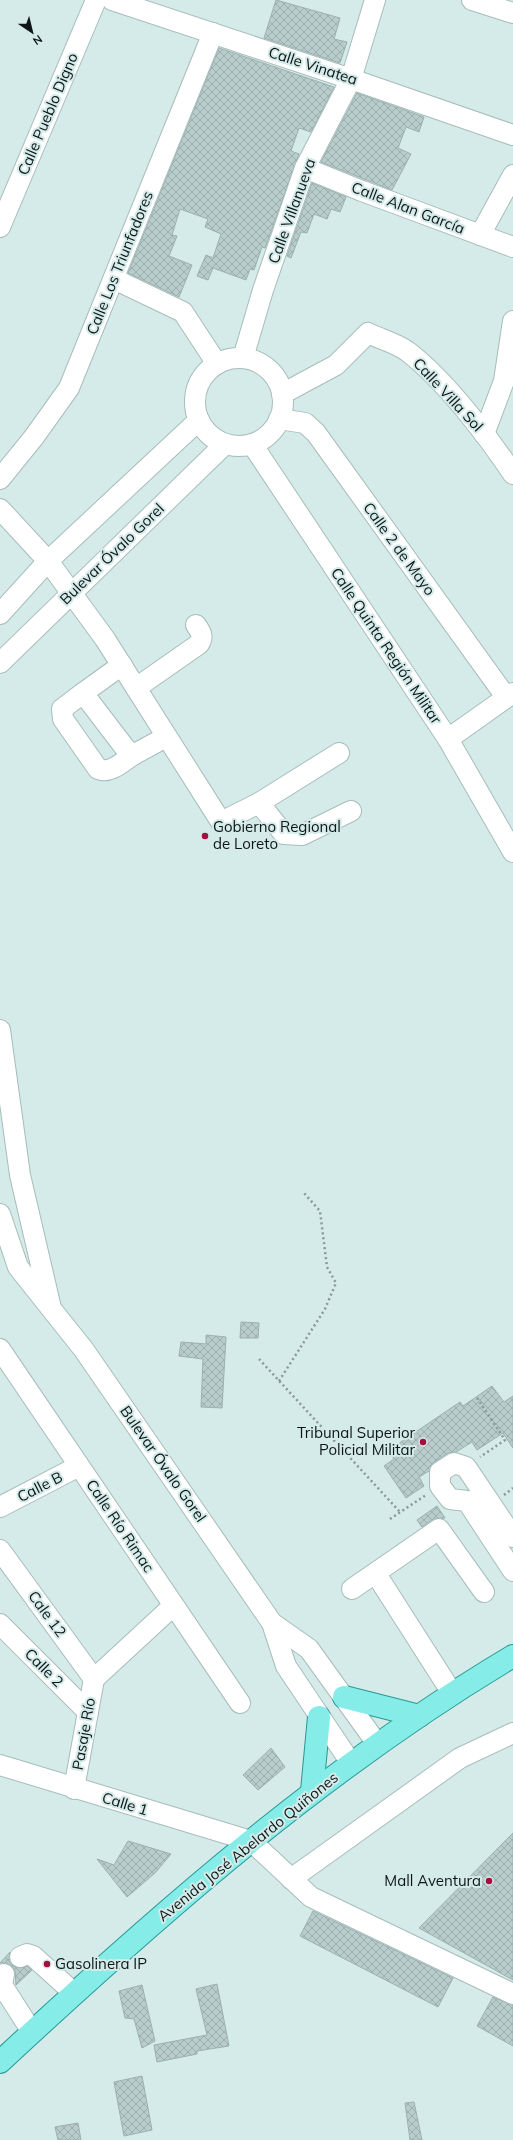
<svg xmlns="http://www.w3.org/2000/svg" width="513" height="2140" viewBox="0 0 513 2140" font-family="Mulish,sans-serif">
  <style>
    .building { fill: url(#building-cross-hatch); stroke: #9bb0af }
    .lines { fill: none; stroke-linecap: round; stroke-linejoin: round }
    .minor-casing { stroke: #a7bdbb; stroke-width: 22 }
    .major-casing { stroke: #269995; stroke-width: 24 }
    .path { stroke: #889998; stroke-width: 2.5; stroke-dasharray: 2 3; stroke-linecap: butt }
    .minor { stroke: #fff; stroke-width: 20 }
    .major { stroke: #85ece8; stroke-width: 22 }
    .poi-dot { fill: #a60e40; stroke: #d4ebe9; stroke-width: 1.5 }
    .labels { text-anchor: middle; stroke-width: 4; stroke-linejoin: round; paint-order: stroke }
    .street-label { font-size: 15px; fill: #0e1616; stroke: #d4ebe9 }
    .poi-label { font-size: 15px; fill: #0e1616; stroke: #d4ebe9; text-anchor: start }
  </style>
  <defs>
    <pattern id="building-cross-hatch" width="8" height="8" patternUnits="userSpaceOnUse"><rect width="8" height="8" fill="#b7cccb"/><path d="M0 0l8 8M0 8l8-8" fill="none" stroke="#9caeae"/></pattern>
  </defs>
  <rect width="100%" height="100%" fill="#d4ebe9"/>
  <!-- building -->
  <g class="building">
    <path d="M276,0L340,18L334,39L347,42L340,63L264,38Z"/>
    <path d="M219,48L334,87L311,132L299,128L291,151L299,154L265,248L262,247L254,270L250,269L246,280L213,268L208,280L197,276L206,255L213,258L221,234L205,227L208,219L180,209L172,235L177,236L169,256L192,265L179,297L128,273Z"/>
    <path d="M357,93L424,117L419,132L406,127L398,148L411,154L392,190L321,162Z"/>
    <path d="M312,183L346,197L340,212L331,209L327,219L314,214L307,233L301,232L291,258L287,256Z"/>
    <path d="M241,1322L259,1323L258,1338H240Z"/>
    <path d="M206,1335L226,1337L222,1408L201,1407L203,1359L179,1356L181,1342L206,1344Z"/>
    <path d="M492,1386L504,1402L513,1396V1448L503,1433L477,1450L472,1442L456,1452L448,1453L433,1463L429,1471L419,1477L424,1486L406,1498L384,1466L394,1459L389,1450L460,1402L463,1406Z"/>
    <path d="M437,1506L445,1518L433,1519L422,1527L417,1520Z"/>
    <path d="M271,1748L285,1767L258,1790L243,1775Z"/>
    <path d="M513,1833V1980L419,1928Z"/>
    <path d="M128,1841L171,1854L155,1873L127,1897L97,1859L114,1865Z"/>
    <path d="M313,1911L453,1978L438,2007L300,1936Z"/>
    <path d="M10,1952L9,1961L13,1966L19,1968L27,1966L32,1970L16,1985L15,1971L12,1966L6,1963H0Z"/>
    <path d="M217,1984L229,2046L197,2051V2054L157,2062L154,2045L207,2035L196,1989Z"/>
    <path d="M142,1985L155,2041L142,2048L134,2019L125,2018L119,1991Z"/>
    <path d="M493,1997L513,2005V2046L477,2026Z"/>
    <path d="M142,2076L152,2130L124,2136L114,2082Z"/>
    <path d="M414,2102L422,2140H410L405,2103Z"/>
    <path d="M78,2123L81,2140H58L55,2127Z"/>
  </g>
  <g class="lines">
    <!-- minor casing -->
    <g class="minor-casing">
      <g id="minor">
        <path d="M112,0L351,79L513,135"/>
        <path d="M472,0L513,13"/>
        <path d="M305,168L362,191L513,247"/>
        <path d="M0,227L96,0"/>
        <path d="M480,235L513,175"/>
        <path d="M114,279L183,312L217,364"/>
        <path d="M243,358L263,290L305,168L351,79L375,0"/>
        <circle cx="239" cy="402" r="44"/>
        <path d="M282,394L336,365L368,333C380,339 396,343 407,351C445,380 487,435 513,474"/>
        <path d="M279,419L305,423L316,433L506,697"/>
        <path d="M484,434L504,381L513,321"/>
        <path d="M252,444L448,739L513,852"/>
        <path d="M0,479L34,437L69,388L213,33"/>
        <path d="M0,509L48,561L105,639L221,822L259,803L284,834L302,835L351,811"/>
        <path d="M0,614L48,561L199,420"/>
        <path d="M0,663L225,444"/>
        <path d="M122,665L83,693L125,748L133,755L166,737"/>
        <path d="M136,688L199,644C204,637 201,632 196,625"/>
        <path d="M83,693L62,709L63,719L98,769C111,774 122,762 133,755"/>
        <path d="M448,739L513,693"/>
        <path d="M259,803L339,753"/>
        <path d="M0,1030L20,1175L50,1304"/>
        <path d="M0,1214L18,1267L84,1350L272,1623L286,1666L351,1763"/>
        <path d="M0,1349L240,1703"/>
        <path d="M0,1507L79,1466"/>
        <path d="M513,1537L466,1467L454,1463L440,1472V1486L450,1499L467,1501L513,1571"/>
        <path d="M0,1550L94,1679"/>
        <path d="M376,1574L452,1693"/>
        <path d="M352,1589L439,1529L484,1592"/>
        <path d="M272,1623L309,1649L378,1745"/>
        <path d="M0,1624L88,1712"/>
        <path d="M94,1679L173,1606"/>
        <path d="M0,1765L251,1841L311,1897L513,1994"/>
        <path d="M74,1789L94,1679"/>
        <path d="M291,1879L460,1758L513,1733"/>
        <path d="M20,1957L27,1954L33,1956L74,1993"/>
        <path d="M4,1974L2,1985L32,2032"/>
      </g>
    </g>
    <!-- major casing -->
    <g class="major-casing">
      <g id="major">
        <path d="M344,1697L419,1716"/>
        <path d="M312,1791L319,1717"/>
        <path d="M0,2062C160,1913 325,1768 513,1656"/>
      </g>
    </g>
    <!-- path -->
    <g class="path">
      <path d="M259,1359L400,1512"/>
      <path d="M279,1381L325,1309L336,1283L327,1267L320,1211L303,1192"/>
      <path d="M477,1398L505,1440L480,1457"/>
      <path d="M504,1495L513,1488"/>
      <path d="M390,1519L426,1495"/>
    </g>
    <!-- minor -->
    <use href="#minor" class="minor"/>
    <!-- major -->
    <use href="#major" class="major"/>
  </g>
  <!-- markers -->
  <g class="poi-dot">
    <circle cx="205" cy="836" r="4"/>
    <circle cx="423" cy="1442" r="4"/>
    <circle cx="489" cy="1881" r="4"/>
    <circle cx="47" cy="1964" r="4"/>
  </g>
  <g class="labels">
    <!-- street labels -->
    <g class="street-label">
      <text transform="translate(313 66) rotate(18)" y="5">Calle Vinatea</text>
      <text transform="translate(48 114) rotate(-67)" y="5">Calle Pueblo Digno</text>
      <text transform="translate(408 208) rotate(21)" y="5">Calle Alan García</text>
      <text transform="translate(292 211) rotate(-70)" y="5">Calle Villanueva</text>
      <text transform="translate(120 263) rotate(-68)" y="5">Calle Los Triunfadores</text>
      <text transform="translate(448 395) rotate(47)" y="5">Calle Villa Sol</text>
      <text transform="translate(399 549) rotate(54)" y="5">Calle 2 de Mayo</text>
      <text transform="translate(112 554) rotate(-44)" y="5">Bulevar Óvalo Gorel</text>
      <text transform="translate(386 646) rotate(56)" y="5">Calle Quinta Región Militar</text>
      <text transform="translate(163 1464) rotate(55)" y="5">Bulevar Óvalo Gorel</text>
      <text transform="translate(40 1487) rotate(-27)" y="5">Calle B</text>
      <text transform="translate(120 1526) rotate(56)" y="5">Calle Río Rimac</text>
      <text transform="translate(47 1614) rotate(54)" y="5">Cale 12</text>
      <text transform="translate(44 1668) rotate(45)" y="5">Calle 2</text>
      <text transform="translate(84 1734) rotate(-80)" y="5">Pasaje Río</text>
      <text transform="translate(125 1804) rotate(17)" y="5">Calle 1</text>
      <text transform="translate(248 1847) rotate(-39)" y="5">Avenida José Abelardo Quiñones</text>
    </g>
    <!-- poi labels -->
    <g class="poi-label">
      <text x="213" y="832">Gobierno Regional<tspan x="213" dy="17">de Loreto</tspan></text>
      <text x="415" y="1438" text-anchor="end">Tribunal Superior<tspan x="415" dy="17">Policial Militar</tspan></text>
      <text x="481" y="1886" text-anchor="end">Mall Aventura</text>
      <text x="55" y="1969">Gasolinera IP</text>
    </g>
  </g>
  <!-- north arrow -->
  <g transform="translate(32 32) rotate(145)" stroke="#d4ebe9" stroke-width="3" paint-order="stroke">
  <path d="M0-3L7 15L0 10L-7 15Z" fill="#0e1616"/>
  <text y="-6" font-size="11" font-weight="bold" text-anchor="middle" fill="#0e1616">N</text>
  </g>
</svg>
